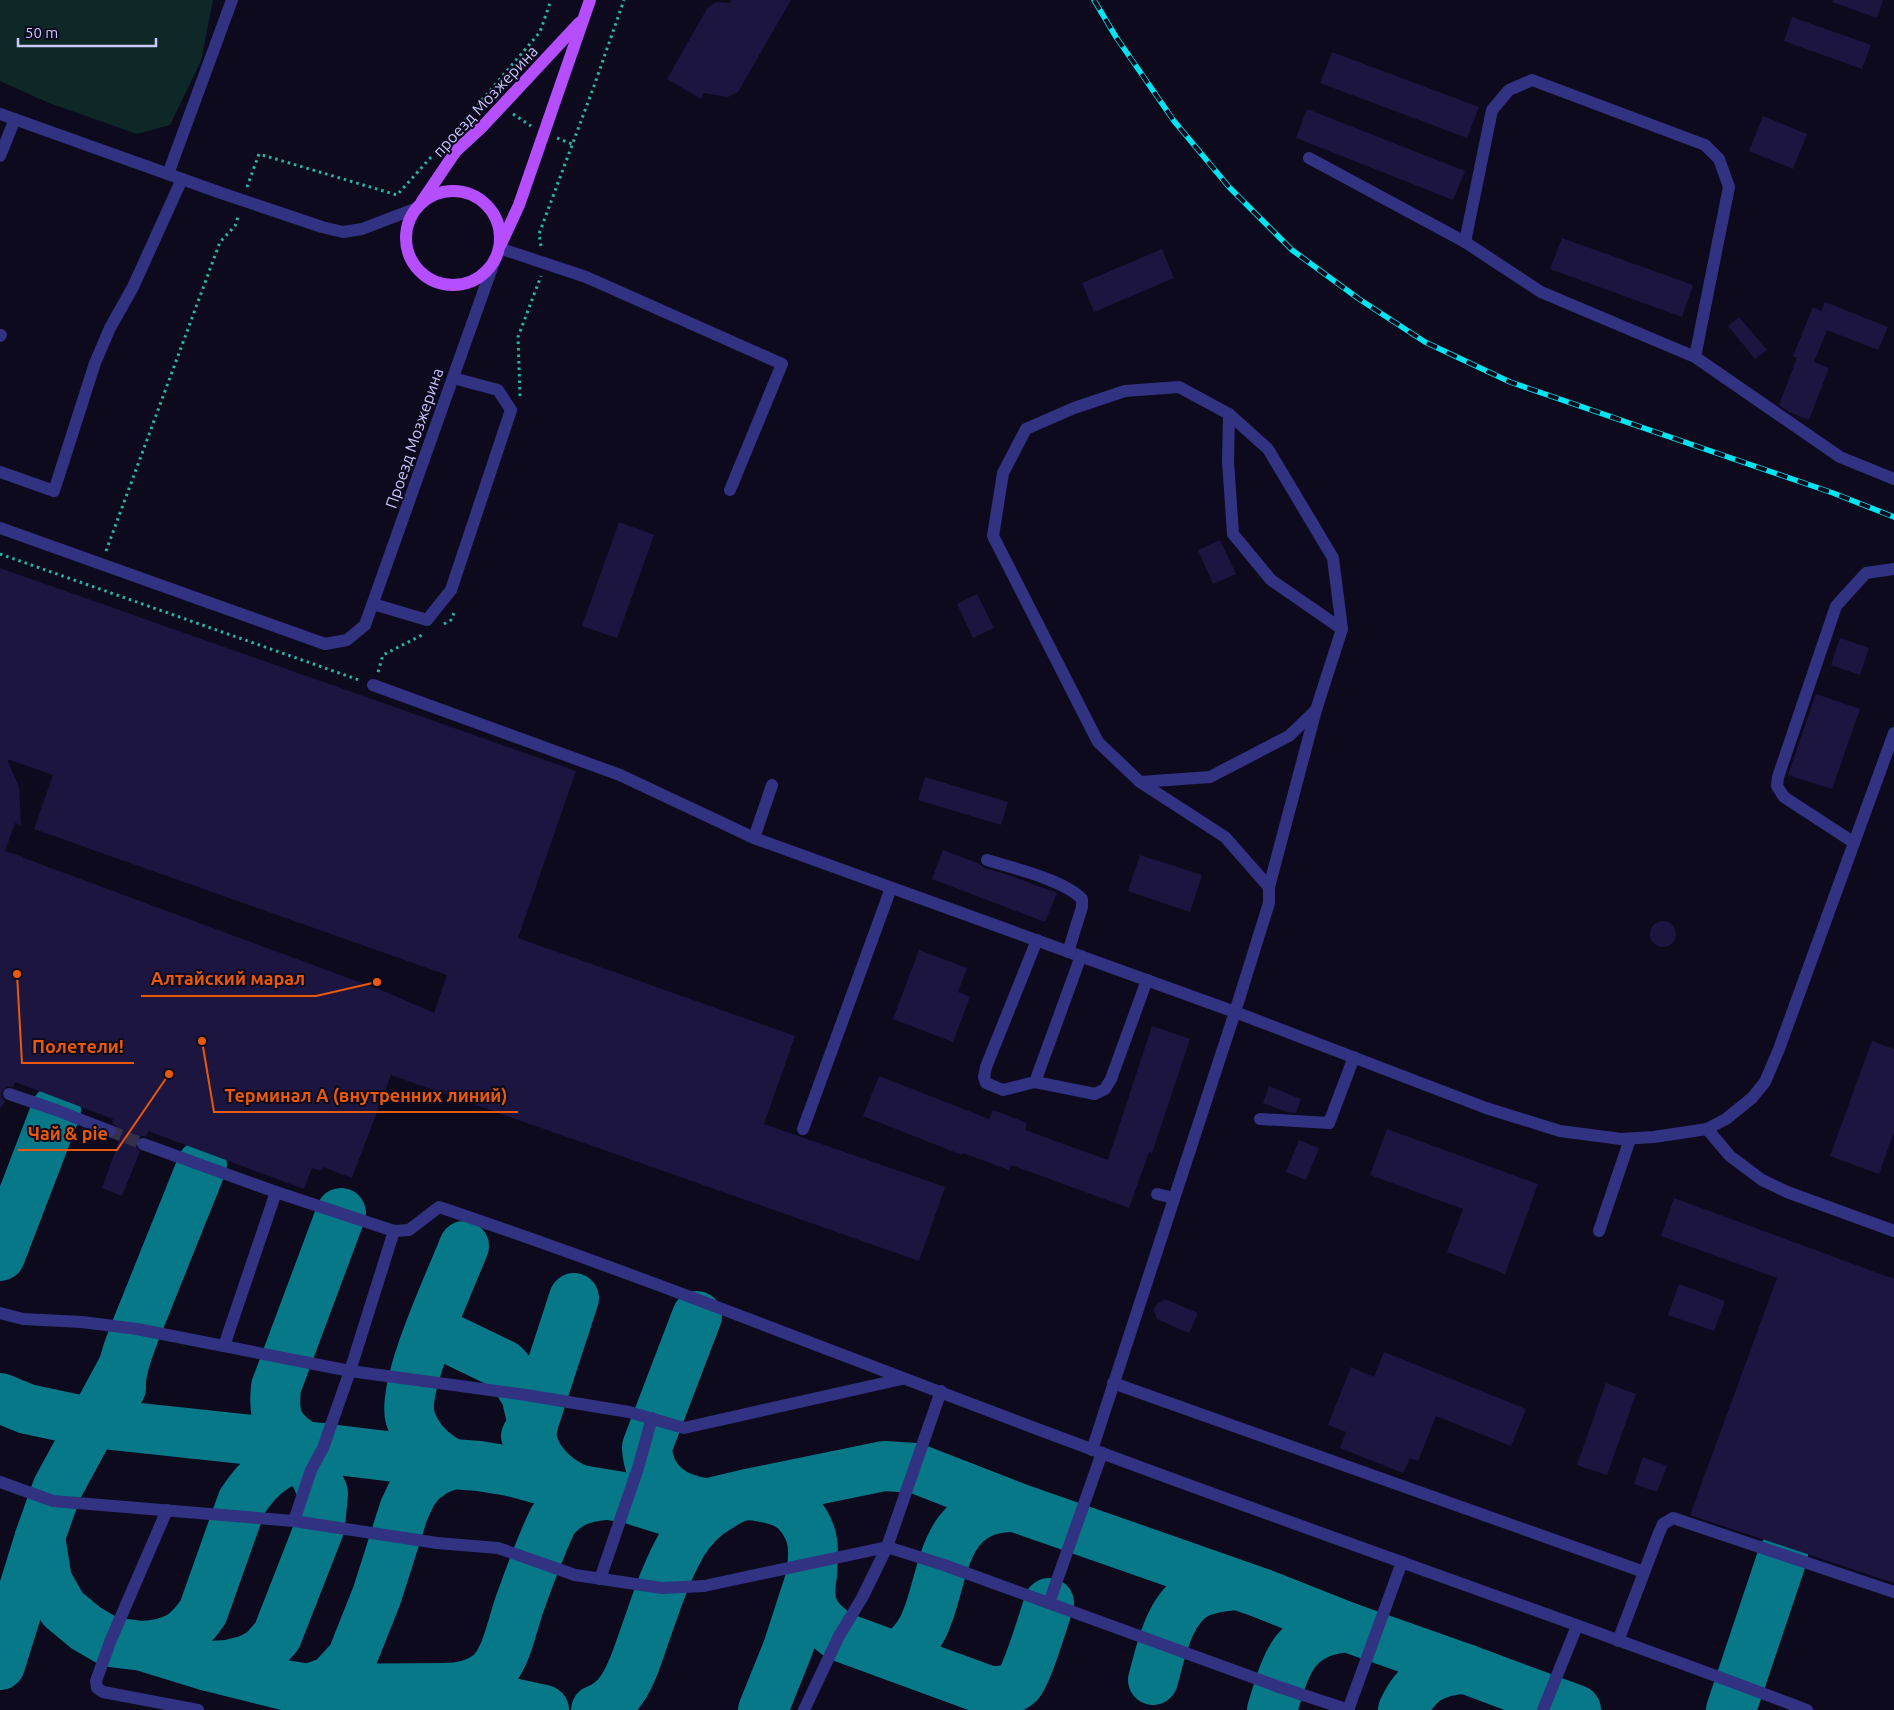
<svg xmlns="http://www.w3.org/2000/svg" width="1894" height="1710" viewBox="0 0 1894 1710" font-family="Ubuntu,sans-serif">
  <style>
    .green { fill: #0d2826 }
    .lines { fill: none; stroke-linecap: round; stroke-linejoin: round }
    .taxiway { stroke: #067888; stroke-width: 50 }
    .building { fill: #1c1540; fill-rule: evenodd }
    .minor-tunnel { stroke: #33304b; stroke-width: 12; stroke-dasharray: 12 6; stroke-linecap: butt }
    .path { stroke: #24b6a7; stroke-width: 3; stroke-dasharray: 2.5 4; stroke-linecap: butt }
    .minor { stroke: #313281; stroke-width: 12 }
    .major { stroke: #b54eff; stroke-width: 12 }
    .rail-casing { stroke: #00e5f2; stroke-width: 5.5 }
    .rail { stroke: #0d0a1e; stroke-width: 4; stroke-dasharray: 11; stroke-linecap: butt }
    .labels { text-anchor: middle; stroke-width: 4; stroke-linejoin: round; paint-order: stroke }
    .street-label { font-size: 16px; fill: #cbc7ff; stroke: #0d0a1e }
    .leader { fill: none; stroke: #e8590c; stroke-width: 2 }
    .callout-dot { fill: #e8590c; stroke: #0d0a1e; stroke-width: 2 }
    .callout-label { font-size: 18px; text-anchor: middle; font-weight: bold; fill: #e8590c; stroke: #0d0a1e; stroke-width: 4; stroke-linejoin: round; paint-order: stroke }
  </style>
  <rect width="100%" height="100%" fill="#0d0a1e"/>
  <!-- green -->
  <path class="green" d="M0,0H213L201,61L170,125L137,134L49,103L0,81Z"/>
  <g class="lines">
    <!-- taxiway -->
    <g class="taxiway">
      <path d="M0,1256L56,1110"/>
      <path d="M574,1298L533,1424C532,1429 531,1435 532,1440C537,1463 557,1480 577,1489"/>
      <path d="M697,1316L647,1447C648,1481 674,1499 705,1503"/>
      <path d="M430,1332L450,1339L504,1365L518,1382L526,1395L533,1424L526,1436"/>
      <path d="M121,1388C119,1364 140,1321 149,1297C167,1253 184,1209 202,1165"/>
      <path d="M0,1398L27,1409L93,1423L272,1442L452,1464L479,1466L510,1471L580,1490L628,1498L666,1510L683,1509L747,1494L884,1466L915,1468L1015,1507L1261,1593L1347,1627L1466,1669L1576,1710"/>
      <path d="M304,1446C277,1430 273,1417 276,1387L341,1213"/>
      <path d="M452,1464C433,1454 416,1438 410,1417C402,1383 450,1282 464,1246"/>
      <path d="M40,1537L47,1581L63,1609L86,1628L110,1642L143,1646L208,1666L284,1685L309,1689L443,1688L544,1710"/>
      <path d="M143,1646C174,1643 186,1637 203,1612L242,1502C263,1469 285,1458 323,1448"/>
      <path d="M894,1656C957,1630 916,1506 1015,1507"/>
      <path d="M0,1665L40,1537L57,1489L123,1367"/>
      <path d="M208,1666L228,1665L248,1660L263,1652L277,1636L320,1526L323,1493L315,1474L298,1455L272,1442"/>
      <path d="M1153,1680C1161,1651 1169,1606 1200,1592C1211,1588 1223,1586 1235,1585"/>
      <path d="M443,1688C460,1688 481,1684 493,1671C508,1653 512,1625 520,1603C530,1575 540,1547 553,1520C567,1503 582,1497 604,1495"/>
      <path d="M309,1689L331,1681L352,1658L377,1595L404,1510L412,1493L421,1481L435,1471L452,1464"/>
      <path d="M596,1710C607,1706 616,1698 622,1689C631,1676 637,1658 642,1643C654,1610 664,1575 682,1544C691,1529 703,1516 719,1507C732,1499 741,1493 757,1496C771,1498 786,1501 796,1511C817,1533 814,1553 811,1582C810,1591 810,1603 815,1612C820,1622 830,1629 839,1636L989,1691C999,1691 1011,1691 1019,1683C1027,1675 1044,1618 1049,1603"/>
      <path d="M763,1710L788,1648L812,1574"/>
      <path d="M1272,1710C1286,1665 1292,1632 1347,1627"/>
      <path d="M1403,1710C1416,1681 1435,1670 1466,1669"/>
      <path d="M1731,1710L1783,1555"/>
    </g>
  </g>
  <!-- building -->
  <g class="building">
    <path d="M732,0H791L738,92L728,97L704,93L701,99L667,79L708,7L717,2L730,3Z"/>
    <path d="M1833,0H1883L1877,18L1832,2Z"/>
    <path d="M1792,17L1871,45L1862,69L1784,41Z"/>
    <path d="M1332,52L1479,107L1467,138L1320,83Z"/>
    <path d="M1307,109L1465,171L1453,200L1296,138Z"/>
    <path d="M1763,116L1807,134L1793,169L1749,151Z"/>
    <path d="M1562,238L1693,285L1682,317L1550,269Z"/>
    <path d="M1162,249L1174,278L1094,312L1082,283Z"/>
    <path d="M1825,302L1888,327L1878,350L1827,330L1814,362L1829,368L1809,420L1789,412L1779,405L1797,358L1793,356L1813,307L1821,311Z"/>
    <path d="M1739,317L1767,350L1755,359L1728,326Z"/>
    <path d="M619,522L654,535L617,638L582,626Z"/>
    <path d="M1220,540L1236,574L1213,584L1198,550Z"/>
    <path d="M0,568L576,771L518,938L795,1036L764,1124L945,1187L919,1261L391,1075L352,1178L323,1167L321,1171L312,1168L304,1189L148,1131L146,1136H141L136,1141L135,1146L140,1151L122,1196L102,1188L119,1141L113,1138L117,1134L118,1130L116,1126L112,1123L113,1119L15,1082L13,1087L7,1086L2,1091L1,1096L5,1101L0,1109ZM7,759L53,775L34,829L447,975L434,1013L386,992L24,858V860L23,857L5,851L15,823L21,825L19,787Z"/>
    <path d="M977,594L994,628L973,638L957,604Z"/>
    <path d="M1840,638L1869,648L1860,675L1831,665Z"/>
    <path d="M1816,694L1860,709L1832,789L1788,775Z"/>
    <path d="M925,777L1008,802L1001,825L918,800Z"/>
    <path d="M943,850L980,864L985,868L1009,875L1057,893L1045,922L932,879Z"/>
    <path d="M1140,855L1202,875L1190,912L1128,891Z"/>
    <circle cx="1663" cy="934" r="13"/>
    <path d="M919,950L967,968L958,992L970,997L953,1042L893,1019Z"/>
    <path d="M1152,1026L1190,1039L1152,1153L1149,1152L1129,1208L1011,1165L1009,1170L963,1153L962,1155L863,1116L879,1076L989,1119L993,1110L1027,1123L1025,1130L1108,1160Z"/>
    <path d="M1872,1041L1894,1049V1132L1879,1174L1830,1156Z"/>
    <path d="M1269,1086L1301,1099L1296,1113L1287,1112L1263,1103Z"/>
    <path d="M1387,1129L1538,1184L1505,1274L1447,1252L1463,1209L1370,1175Z"/>
    <path d="M1299,1140L1319,1148L1306,1180L1286,1172Z"/>
    <path d="M1674,1198L1894,1279V1583L1690,1515L1777,1278L1661,1236Z"/>
    <path d="M1679,1284L1725,1301L1714,1331L1668,1315Z"/>
    <path d="M1165,1299L1198,1313L1189,1333L1157,1319L1154,1310L1156,1305Z"/>
    <path d="M1384,1352L1526,1409L1511,1446L1436,1416L1418,1461L1410,1458L1403,1473L1340,1448L1346,1432L1328,1425L1351,1367L1374,1377Z"/>
    <path d="M1606,1383L1636,1394L1607,1475L1577,1465Z"/>
    <path d="M1643,1457L1667,1466L1657,1492L1634,1484Z"/>
  </g>
  <g class="lines">
    <!-- minor-tunnel -->
    <path class="minor-tunnel" d="M110,1131L143,1144"/>
    <!-- path -->
    <g class="path">
      <path d="M513,114L531,126"/>
      <path d="M465,120L540,32L551,0"/>
      <path d="M557,138L572,144"/>
      <path d="M247,187L259,154L397,195L432,156"/>
      <path d="M541,246L539,234L594,86L624,0"/>
      <path d="M520,396L518,337L541,276"/>
      <path d="M106,551L220,242L235,226L239,214"/>
      <path d="M0,554L359,680"/>
      <path d="M444,624L451,620L454,613"/>
      <path d="M378,672L383,655L422,635"/>
    </g>
    <!-- minor -->
    <g class="minor">
      <path d="M0,114L221,193L322,227L343,232L362,229L417,208"/>
      <path d="M0,156L15,119"/>
      <path d="M1309,158L1465,242L1541,292L1695,357L1840,457L1894,479"/>
      <path d="M168,174L232,0"/>
      <path d="M1465,242L1492,110L1509,90L1532,80L1705,145L1719,159L1729,187L1695,357"/>
      <path d="M499,248L586,277L782,364L730,490"/>
      <path d="M0,336L1,335"/>
      <path d="M1229,414L1228,461L1233,534L1271,580L1342,629"/>
      <path d="M0,472L54,491L95,363L110,328L133,287L182,179"/>
      <path d="M0,528L325,644L347,640L365,625L494,262"/>
      <path d="M373,604L427,620L451,590L511,410L498,390L453,378"/>
      <path d="M373,685L620,775L754,838L1235,1012L1486,1108L1560,1131L1621,1139L1654,1137L1707,1129L1726,1119L1752,1098L1765,1082L1779,1049L1894,733"/>
      <path d="M1140,782L1210,777L1289,736L1315,711"/>
      <path d="M754,838L772,785"/>
      <path d="M1853,842L1784,797L1777,786L1778,777L1836,606L1866,573L1894,569"/>
      <path d="M987,860C1013,868 1064,880 1082,899V907L1068,952"/>
      <path d="M1037,940L986,1067L984,1077L986,1083L1003,1090L1035,1082L1081,956"/>
      <path d="M1035,1082L1095,1094L1105,1089L1111,1079L1147,980"/>
      <path d="M9,1094L56,1110L110,1131"/>
      <path d="M1260,1119L1329,1123L1354,1057"/>
      <path d="M803,1129L891,888"/>
      <path d="M1707,1129L1730,1156L1762,1180L1787,1192L1894,1231"/>
      <path d="M143,1144L276,1192L394,1231L409,1230L439,1207C659,1281 874,1369 1091,1449C1329,1538 1569,1620 1807,1710"/>
      <path d="M1157,1194L1174,1198"/>
      <path d="M1599,1231L1630,1139"/>
      <path d="M0,1313L23,1319L82,1322L137,1329L350,1371L526,1395L629,1412L684,1428L902,1379"/>
      <path d="M224,1346L276,1192"/>
      <path d="M1113,1383L1644,1572"/>
      <path d="M1092,1450L1235,1012L1269,903V887L1316,710L1342,629L1333,558L1268,449L1229,414L1179,387L1125,391L1074,408L1026,429L1003,473L993,536L1098,742L1140,782L1225,837L1269,887"/>
      <path d="M0,1482L53,1501L294,1521L437,1543L498,1548L575,1575L662,1588L704,1586L887,1547L944,1565L1279,1687L1349,1710"/>
      <path d="M167,1510L110,1642L96,1681L97,1688L103,1692L198,1710"/>
      <path d="M294,1521L311,1470L323,1448L350,1371L394,1231"/>
      <path d="M600,1579L638,1468L652,1418"/>
      <path d="M1049,1603L1102,1453"/>
      <path d="M1618,1641L1659,1533L1663,1524L1673,1518L1894,1592"/>
      <path d="M804,1710L839,1636L862,1598L887,1547L941,1391"/>
      <path d="M1348,1710L1402,1562"/>
      <path d="M1543,1710L1577,1626"/>
    </g>
    <!-- major -->
    <g class="major">
      <circle cx="453" cy="238" r="47"/>
      <path d="M422,201L456,151L483,126L579,23"/>
      <path d="M501,244L519,205L590,0"/>
    </g>
    <!-- rail casing -->
    <g class="rail-casing">
      <path id="rail" d="M1094,0L1116,37L1174,121L1229,187L1292,250L1359,299L1425,342L1510,382L1833,493L1894,517"/>
    </g>
    <!-- rail -->
    <use href="#rail" class="rail"/>
  </g>
  <g class="labels">
    <!-- street labels -->
    <g class="street-label">
      <text transform="translate(485 101) rotate(-47)" y="6">проезд Мозжерина</text>
      <text transform="translate(414 438) rotate(-71)" y="6">Проезд Мозжерина</text>
    </g>
  </g>
  <!-- callouts -->
  <path class="leader" d="M377 982L316 996H141M17 974L22 1063H134M202 1041L214 1112H518M169 1074L117 1150H18"/>
  <g class="callout-dot">
    <circle cx="377" cy="982" r="5"/>
    <circle cx="17" cy="974" r="5"/>
    <circle cx="202" cy="1041" r="5"/>
    <circle cx="169" cy="1074" r="5"/>
  </g>
  <g class="callout-label">
    <text x="228" y="985">Алтайский марал</text>
    <text x="78" y="1053">Полетели!</text>
    <text x="366" y="1102">Терминал А (внутренних линий)</text>
    <text x="68" y="1140">Чай &amp; pie</text>
  </g>
  <!-- scale -->
  <path d="M18 38v8h138v-8" fill="none" stroke="#cbc7ff" stroke-width="2.5"/>
  <text x="25" y="38" font-size="15" fill="#cbc7ff" stroke="#0d0a1e" stroke-width="4" paint-order="stroke">50 m</text>
</svg>
